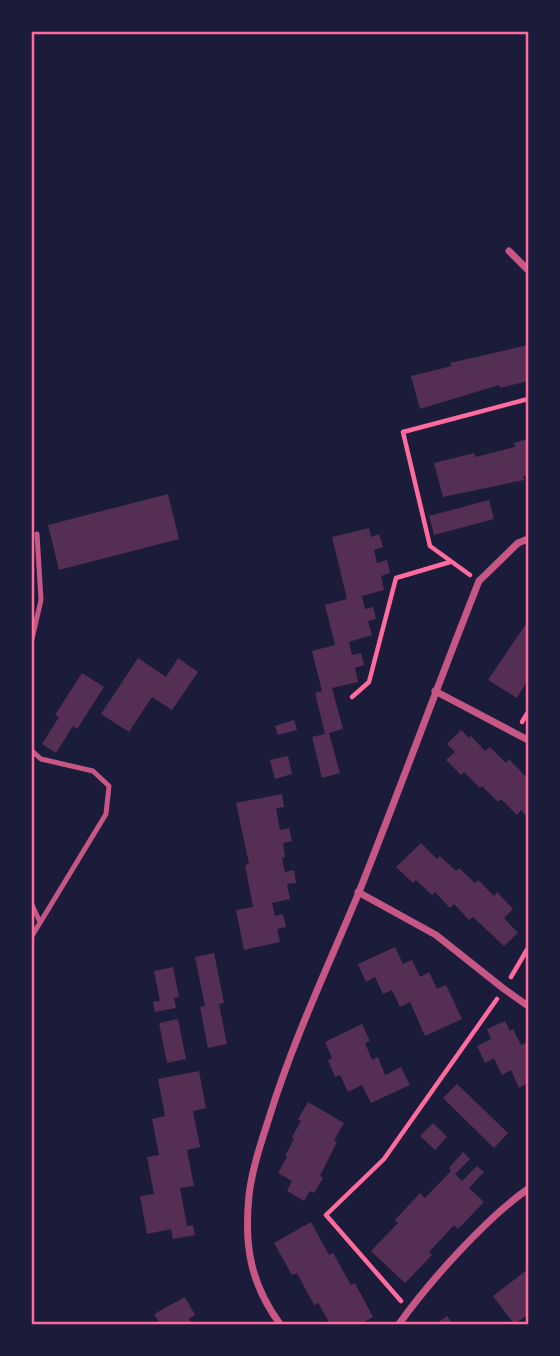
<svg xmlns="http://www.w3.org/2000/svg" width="560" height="1356" viewBox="0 0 560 1356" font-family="'Roboto Condensed',sans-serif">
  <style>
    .building { fill: #542f53 }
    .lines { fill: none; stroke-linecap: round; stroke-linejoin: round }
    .path { stroke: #ff6b9d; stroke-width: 4.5 }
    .service { stroke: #c65784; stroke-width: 5 }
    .minor { stroke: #c65784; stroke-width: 7 }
    .neatline { fill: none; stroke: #ff6b9d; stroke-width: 2.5 }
  </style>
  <rect width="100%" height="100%" fill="#1b1b3a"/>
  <!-- building -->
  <g class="building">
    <path d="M528,345V381L500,388L499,385L420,409L411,376L452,366L450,363Z"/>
    <path d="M528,439V475L523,476L524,480L443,497L434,463L474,453L476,457L515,447L514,443Z"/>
    <path d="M168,494L179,539L59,570L48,525Z"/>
    <path d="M489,500L494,519L434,535L429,516Z"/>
    <path d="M369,528L371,537L379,534L383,547L374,550L377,563L387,560L390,573L381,576L384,590L362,596L365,609L373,607L376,619L368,621L372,635L349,642L352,655L361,653L364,665L355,668L358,682L332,688L343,729L329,733L340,773L322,778L312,737L325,734L315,693L322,691L312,651L335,645L325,605L347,599L332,537Z"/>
    <path d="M528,621V679L517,698L488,680Z"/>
    <path d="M138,658L166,677L178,658L198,672L172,710L152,697L129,732L101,714Z"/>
    <path d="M82,673L104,687L77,729L73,726L56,753L42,744L59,717L55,715Z"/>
    <path d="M294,720L297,730L278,735L275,726Z"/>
    <path d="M461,730L469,738L471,736L485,751L490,747L506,763L509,759L525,776L528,773V818L521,810L517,815L501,799L498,802L482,786L480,788L464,772L461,775L446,760L455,752L447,744Z"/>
    <path d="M288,756L292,774L275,779L270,760Z"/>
    <path d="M282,794L284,807L276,808L280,830L289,828L292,841L283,843L285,857L282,858L285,872L294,870L296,883L287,884L290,899L272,903L275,916L283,914L286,927L277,929L280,942L244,950L236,910L253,907L245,865L249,864L236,803Z"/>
    <path d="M421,843L437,859L440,856L456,871L459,868L475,883L478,880L494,896L497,892L513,909L504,918L518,933L504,946L473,917L469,920L454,904L450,908L435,892L432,895L416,880L413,883L396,867Z"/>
    <path d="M395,947L403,964L412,960L420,977L429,972L437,989L446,985L462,1019L425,1036L410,1002L400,1007L392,990L383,994L375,977L366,982L358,964Z"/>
    <path d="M214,953L224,1003L219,1004L227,1044L208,1048L200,1007L205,1006L195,957Z"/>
    <path d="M173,967L179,997L174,998L176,1008L155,1012L153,1002L160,1001L154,971Z"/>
    <path d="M178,1019L186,1059L167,1063L159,1023Z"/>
    <path d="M505,1021L510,1031L513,1029L521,1045L528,1042V1083L519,1088L511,1070L502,1075L494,1058L485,1063L477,1046L491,1039L487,1029Z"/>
    <path d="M362,1024L370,1041L365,1043L372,1060L378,1057L385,1075L401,1067L410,1085L371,1103L362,1085L348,1092L340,1075L335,1077L328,1060L332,1058L325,1042Z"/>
    <path d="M199,1071L206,1108L193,1111L200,1147L187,1150L194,1186L180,1188L187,1226L193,1225L195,1235L173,1239L171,1229L147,1234L140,1196L154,1194L147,1157L159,1155L152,1119L165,1116L158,1079Z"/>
    <path d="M457,1084L508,1133L494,1148L443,1098Z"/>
    <path d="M308,1102L344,1123L334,1140L337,1142L320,1176L323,1178L314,1193L310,1191L304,1201L287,1191L292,1181L278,1173L287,1157L285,1156L294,1139L292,1137L301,1121L298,1119Z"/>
    <path d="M433,1123L447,1137L435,1150L420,1136Z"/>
    <path d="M463,1152L470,1159L455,1174L462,1181L477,1166L484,1172L469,1188L484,1202L458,1229L454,1225L429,1252L432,1255L405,1283L371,1251L398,1223L395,1220L420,1193L425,1198L451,1171L449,1168Z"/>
    <path d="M311,1222L329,1255L333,1253L351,1285L355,1283L373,1317L360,1324H330L318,1303L314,1305L297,1273L292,1275L274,1243Z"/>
    <path d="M528,1269V1315L514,1324L493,1296Z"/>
    <path d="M185,1297L195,1315L189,1319L192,1324H160L154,1314Z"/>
    <path d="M447,1316L453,1324H436Z"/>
  </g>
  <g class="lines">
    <!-- path -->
    <g class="path">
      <path d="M470,575L430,546L403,432L528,399"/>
      <path d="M352,697L369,682L396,578L450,562"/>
      <path d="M522,722L528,712"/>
      <path d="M511,977L528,948"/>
      <path d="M401,1301L326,1215L384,1159L497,999"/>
    </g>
    <!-- service -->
    <g class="service">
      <path d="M32,639L41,600L37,534"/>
      <path d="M32,751L41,759L93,771L109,786L106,814L32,936"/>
      <path d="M32,905L40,922"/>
    </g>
    <!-- minor -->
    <g class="minor">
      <path d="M509,251L528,270"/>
      <path d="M435,691L528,740"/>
      <path d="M358,892L436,935L504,989L528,1006"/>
      <path d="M280,1324C250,1283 244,1245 249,1195C252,1169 261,1143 269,1118C293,1040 328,967 359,892C400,789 438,684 479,581L518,543L528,539"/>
      <path d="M399,1324C429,1282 486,1218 528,1189"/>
    </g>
  </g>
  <!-- border -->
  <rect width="560" height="1356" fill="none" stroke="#1b1b3a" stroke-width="66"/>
  <rect x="33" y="33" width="494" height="1290" class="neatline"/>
</svg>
